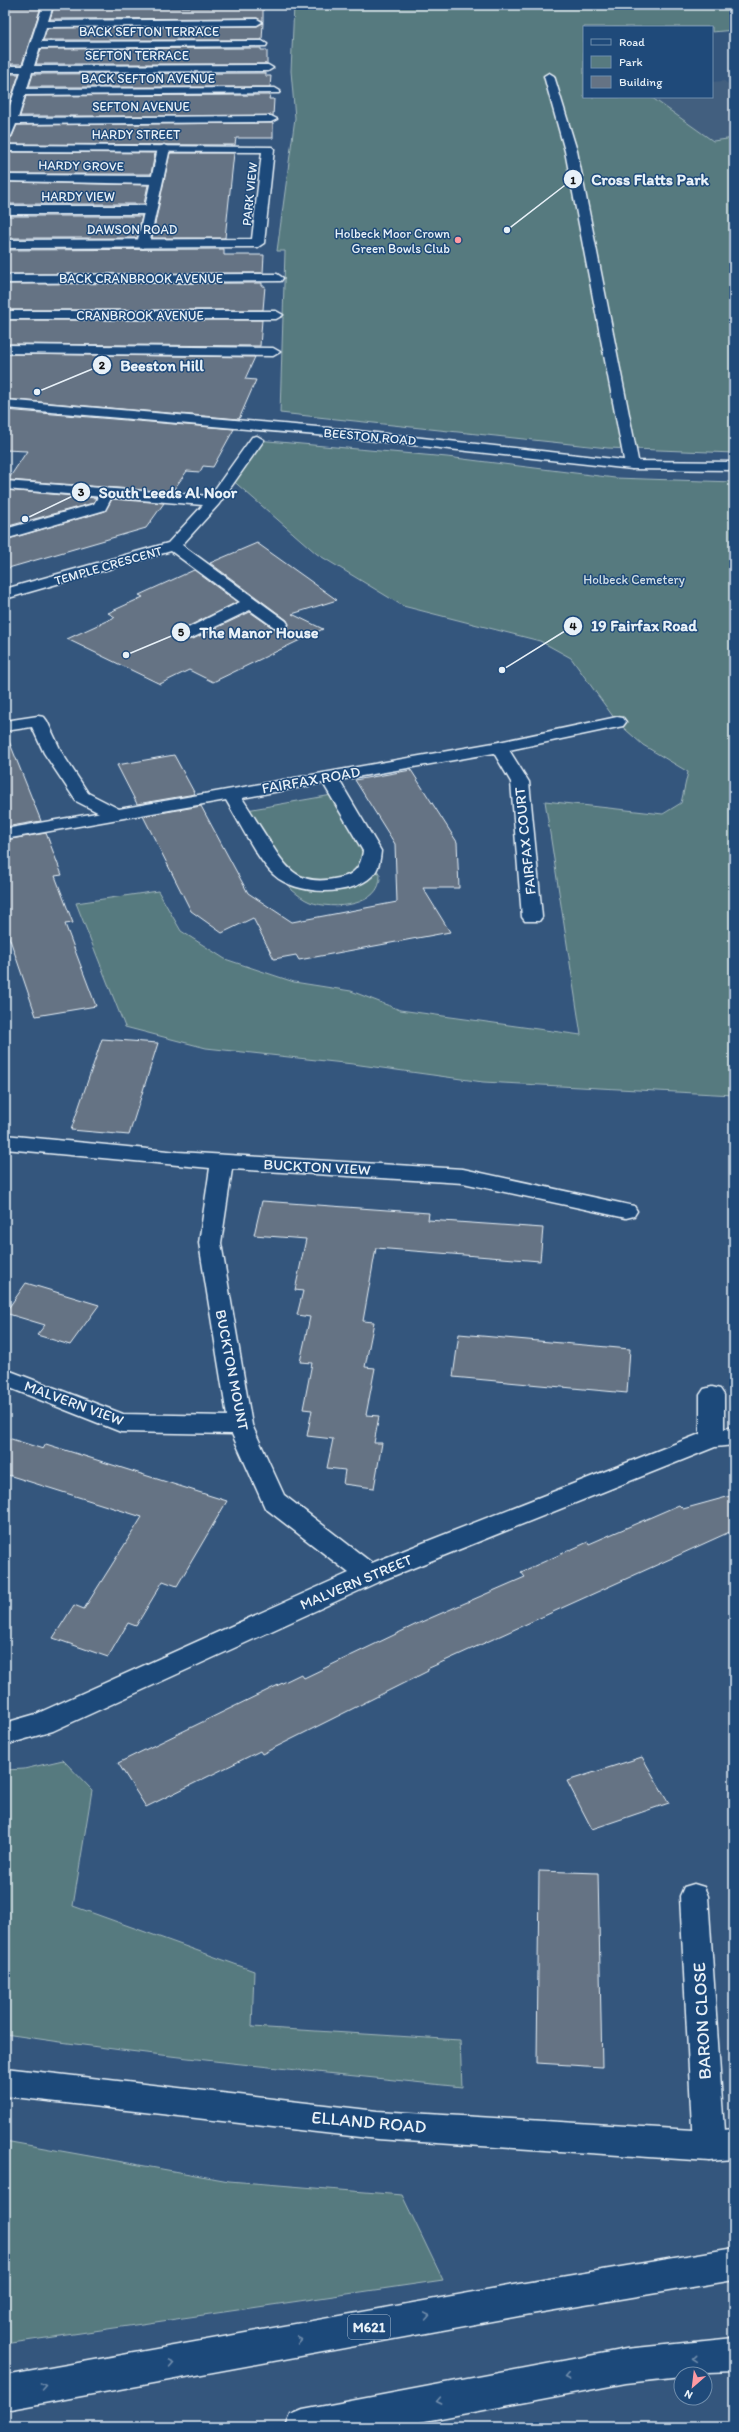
<svg xmlns="http://www.w3.org/2000/svg" width="739" height="2432" viewBox="0 0 739 2432" font-family="Itim,sans-serif">
  <style>
    .built { fill: #435f7f }
    .green { fill: #577a7f; stroke: #a0b6bc }
    .building { fill: #657384; stroke: #e8f1f8 }
    .lines { fill: none; stroke-linecap: round; stroke-linejoin: round }
    .service-casing { stroke: #e8f1f8; stroke-width: 3 }
    .pedestrian-casing { stroke: #e8f1f8; stroke-width: 3 }
    .minor-casing { stroke: #e8f1f8; stroke-width: 3 }
    .tertiary-casing { stroke: #e8f1f8; stroke-width: 3 }
    .motorway-casing { stroke: #e8f1f8; stroke-width: 3 }
    .service { fill: #1f4a7a; fill-rule: evenodd }
    .pedestrian { fill: #1f4a7a; fill-rule: evenodd }
    .minor { fill: #1f4a7a; fill-rule: evenodd }
    .tertiary { fill: #1f4a7a; fill-rule: evenodd }
    .motorway { fill: #1f4a7a; fill-rule: evenodd }
    .oneway { stroke: #6f8dac }
    .poi-dot { fill: #ff9aa2; stroke: #1f4a7a; stroke-width: 1.5 }
    .labels { text-anchor: middle; stroke-width: 3; stroke-linejoin: round; paint-order: stroke }
    .far-street-label { font-size: 13px; fill: #e8f1f8; stroke: #1f4a7a }
    .far-poi-label { font-size: 13px; fill: #e8f1f8; stroke: #1f4a7a; text-anchor: end }
    .far-park-label { font-size: 13px; fill: #d2dfe6; stroke: #1f4a7a }
    .shield { fill: #1f4a7a; stroke: #acbfd2; stroke-width: 1 }
    .shield-label { font-size: 14px; font-weight: bold; fill: #e8f1f8 }
    .street-label { font-size: 15px; fill: #e8f1f8; stroke: #1f4a7a }
    .near-street-label { font-size: 18px; fill: #e8f1f8; stroke: #1f4a7a }
    .leader { fill: none; stroke: #e8f1f8; stroke-width: 1.5 }
    .callout-dot { fill: #e8f1f8; stroke: #1f4a7a; stroke-width: 1.5 }
    .mark-label { font-size: 12px; text-anchor: middle; font-weight: bold; fill: #111 }
    .callout-label { font-size: 16px; text-anchor: middle; font-weight: bold; fill: #e8f1f8; stroke: #1f4a7a; stroke-width: 3; stroke-linejoin: round; paint-order: stroke }
  </style>
  <rect width="100%" height="100%" fill="#34567d"/>
  <filter id="ink" filterUnits="userSpaceOnUse"><feTurbulence type="fractalNoise" baseFrequency=".025" numOctaves="2"/><feDisplacementMap in="SourceGraphic" scale="8" xChannelSelector="R" yChannelSelector="G"/><feConvolveMatrix kernelMatrix="1 2 1 2 8 2 1 2 1" color-interpolation-filters="sRGB"/></filter>
  <g filter="url(#ink)">
    <!-- built -->
    <path class="built" d="M724,81L734,88V138L713,141L651,97H712V82Z"/>
    <!-- green -->
    <g class="green">
      <path d="M294,5H734V30L712,32V27H584V97H651L713,141L734,138V453L608,448L280,413L285,251H277L295,118L291,71Z"/>
      <path d="M257,440L447,457L615,478L734,482V1095L483,1082L353,1064L206,1048L125,1027L76,903L158,891L181,931L225,959L294,982L351,991L400,1010L581,1035L545,801L663,814L681,803L688,772L643,745L617,722L571,658L540,641L403,606L317,554L230,478Z"/>
      <path d="M332,795L380,875C382,907 332,910 310,902C303,899 298,895 292,890L247,810Z"/>
      <path d="M63,1760L92,1790L73,1906L254,1971L252,2027L460,2040L462,2087C309,2071 157,2057 5,2034V1770L24,1769Z"/>
      <path d="M5,2141L229,2181L402,2195L443,2280L5,2344Z"/>
    </g>
    <!-- building -->
    <g class="building">
      <path d="M5,7H41L22,64H5Z"/>
      <path d="M54,7H263V21L257,18L50,19Z"/>
      <path d="M263,23L262,40H43L47,28L257,26Z"/>
      <path d="M261,48V50H267V64H36L41,49Z"/>
      <path d="M266,73V76H271L270,87H29L33,74Z"/>
      <path d="M5,74H19L5,116Z"/>
      <path d="M270,95L269,99H274L273,116H20L26,96Z"/>
      <path d="M273,123V138H236L235,145L5,144V138L12,137L17,125Z"/>
      <path d="M5,152L155,153L151,174H5Z"/>
      <path d="M170,153H234L225,238H152Z"/>
      <path d="M5,182L148,185L144,204H5Z"/>
      <path d="M5,216H142L137,238H5Z"/>
      <path d="M224,249V255H264L263,273L5,274V250Z"/>
      <path d="M262,283V286H265L263,310H5V284Z"/>
      <path d="M5,320H262L260,346L5,344Z"/>
      <path d="M5,354L255,357L245,379L256,380L239,419L5,399Z"/>
      <path d="M5,410L234,429L213,467L203,466L200,472L187,471L172,492L8,480L27,451L5,450Z"/>
      <path d="M5,490L96,498L93,503L5,527Z"/>
      <path d="M112,499L164,503L146,528L5,569V540L105,511Z"/>
      <path d="M257,543L337,600L292,614L323,629L213,682L189,670L160,684L67,639L115,617L108,613L143,597L139,595L194,570L237,602L179,631L177,634L179,639H193L250,612L273,628H286L289,625L287,620L210,563Z"/>
      <path d="M5,736H7L41,821L5,827Z"/>
      <path d="M174,755L195,794L137,804L117,765Z"/>
      <path d="M411,770L457,842L459,888H423L450,932L299,960L296,955L274,959L253,918L222,933L191,911L143,816L201,806L248,893L292,922L397,902L395,844L355,780Z"/>
      <path d="M46,833L62,875L55,876L73,923L65,924L96,1006L36,1016L5,925V840Z"/>
      <path d="M102,1039L158,1043L129,1135L71,1130Z"/>
      <path d="M262,1201L429,1213L428,1220L543,1228L540,1261L376,1248L363,1321L374,1322L365,1367L375,1368L366,1415L379,1416L374,1443H382L374,1488L343,1484L345,1470L327,1468L333,1439L307,1436L312,1410L303,1409L312,1363L300,1362L310,1317L297,1315L303,1291L295,1290L306,1239L254,1235Z"/>
      <path d="M26,1283L99,1305L70,1345L37,1335L45,1325L5,1313Z"/>
      <path d="M459,1334L630,1349L627,1393L453,1377Z"/>
      <path d="M5,1437L43,1449L46,1444L227,1501L177,1586L163,1581L136,1626L128,1623L108,1657L53,1638L74,1605L84,1609L142,1517L5,1474Z"/>
      <path d="M734,1495V1530L427,1669L428,1671L262,1754L260,1751L146,1807L118,1763L301,1674L304,1678L419,1623L525,1577L521,1572L588,1542L589,1544L679,1505L683,1509Z"/>
      <path d="M642,1757L669,1803L592,1829L567,1781Z"/>
      <path d="M539,1871L598,1873L602,2067L537,2063Z"/>
    </g>
    <g class="lines">
      <!-- service casing -->
      <g class="service-casing">
        <g id="service">
          <path d="M262,41L267,44L266,46L35,48L30,45L35,42Z"/>
          <path d="M275,88L280,91L279,93L20,95L15,92L20,89Z"/>
          <path d="M164,145L170,148L149,244L143,248L137,244L158,148Z"/>
          <path d="M277,274L283,278L281,281L5,283V275Z"/>
          <path d="M5,345L273,348L280,352L273,356L5,353Z"/>
          <path d="M107,489L114,493L105,510L5,539V529L94,504L102,490Z"/>
          <path d="M38,716L44,717L47,721L62,753L88,793L121,810L124,814L121,818H109L76,801L44,753L32,727L5,731V721Z"/>
        </g>
      </g>
      <!-- pedestrian casing -->
      <g class="pedestrian-casing">
        <path id="pedestrian" d="M549,73L554,76L577,151L639,465L632,469L625,465L565,151L544,76Z"/>
      </g>
      <!-- minor casing -->
      <g class="minor-casing">
        <g id="minor">
          <path d="M43,5H53L48,21L257,19L262,22L257,25L46,27L34,66L268,65L273,68L268,71L32,72L18,118L271,116L277,119L271,122L16,124L11,136L5,137V121L21,72H5V66H23Z"/>
          <path d="M5,145L272,147L274,149L264,243L258,247L5,248V240L252,239L262,152L5,151Z"/>
          <path d="M5,175L157,176L163,180L157,184L5,181Z"/>
          <path d="M5,206H151L157,210L151,214H5Z"/>
          <path d="M5,311H276L283,315L276,319H5Z"/>
          <path d="M257,436L264,440L219,504L182,545L286,621L288,624L286,627H274L250,610L192,638H180L178,635L180,632L240,602L171,551L5,599V589L168,543L203,505L5,489V481L210,496L252,437Z"/>
          <path d="M617,717L623,718L626,722L623,726L509,750L529,782L542,917L539,921H525L522,917L511,782L494,753L339,780L381,851C380,860 379,869 372,876C351,897 295,895 274,875C258,861 238,820 226,800L5,839V829L499,742ZM323,783L363,851C361,866 355,875 339,878C299,887 287,870 268,839C259,825 251,812 242,798Z"/>
          <path d="M5,1135L178,1152L463,1169L634,1206L637,1211L634,1216L626,1218L463,1183L232,1169L221,1243L252,1425L284,1495L372,1563L700,1434V1395L704,1389L712,1387L720,1389L724,1395V1429L734,1427V1445L715,1447L378,1582L53,1731L5,1745V1723L36,1714L349,1573L265,1508L232,1434L121,1432L5,1386V1369L123,1414L227,1416L199,1243L210,1168L5,1149Z"/>
          <path d="M694,1884L704,1887L708,1896L725,2146L720,2156L709,2161L698,2156L693,2146L680,1896L684,1887Z"/>
        </g>
      </g>
      <!-- tertiary casing -->
      <g class="tertiary-casing">
        <g id="tertiary">
          <path d="M5,400L340,429L632,461L734,462V470L632,469L340,437L5,408Z"/>
          <path d="M5,2068L377,2111L709,2131L734,2129V2159L709,2161L377,2139L5,2096Z"/>
        </g>
      </g>
      <!-- motorway casing -->
      <g class="motorway-casing">
        <g id="motorway">
          <path d="M734,2248V2280L519,2316L5,2410V2376L519,2284Z"/>
          <path d="M734,2338V2372L681,2374V2377L626,2383L393,2427H286L291,2415L303,2410L626,2349Z"/>
        </g>
      </g>
      <!-- service -->
      <use href="#service" class="service"/>
      <!-- pedestrian -->
      <use href="#pedestrian" class="pedestrian"/>
      <!-- minor -->
      <use href="#minor" class="minor"/>
      <!-- tertiary -->
      <use href="#tertiary" class="tertiary"/>
      <!-- motorway -->
      <use href="#motorway" class="motorway"/>
    </g>
    <!-- one-way arrows -->
    <defs><path id="oneway-chevron" d="M-2-3.5L2.5 0L-2 3.5" fill="none" stroke-width="1.6" stroke-linecap="round" stroke-linejoin="round"/></defs>
    <g class="oneway">
      <use href="#oneway-chevron" transform="translate(427 2316) rotate(-10)"/>
      <use href="#oneway-chevron" transform="translate(299 2340) rotate(-10)"/>
      <use href="#oneway-chevron" transform="translate(695 2359) rotate(175)"/>
      <use href="#oneway-chevron" transform="translate(171 2363) rotate(-10)"/>
      <use href="#oneway-chevron" transform="translate(567 2377) rotate(169)"/>
      <use href="#oneway-chevron" transform="translate(43 2386) rotate(-10)"/>
      <use href="#oneway-chevron" transform="translate(439 2401) rotate(169)"/>
    </g>
  </g>
  <!-- markers -->
  <circle class="poi-dot" cx="458" cy="240" r="4"/>
  <g class="labels">
    <!-- far-street labels -->
    <g class="far-street-label">
      <text x="149" y="36">BACK SEFTON TERRACE</text>
      <text x="137" y="60">SEFTON TERRACE</text>
      <text x="148" y="83">BACK SEFTON AVENUE</text>
      <text x="141" y="111">SEFTON AVENUE</text>
      <text x="136" y="139">HARDY STREET</text>
      <text transform="translate(81 165) rotate(1)" y="5">HARDY GROVE</text>
      <text transform="translate(249 194) rotate(-84)" y="5">PARK VIEW</text>
      <text x="78" y="201">HARDY VIEW</text>
      <text x="132" y="234">DAWSON ROAD</text>
      <text x="141" y="283">BACK CRANBROOK AVENUE</text>
      <text x="140" y="320">CRANBROOK AVENUE</text>
      <text transform="translate(370 436) rotate(5)" y="5">BEESTON ROAD</text>
      <text transform="translate(108 565) rotate(-16)" y="5">TEMPLE CRESCENT</text>
    </g>
    <!-- far-poi labels -->
    <g class="far-poi-label">
      <text x="450" y="238">Holbeck Moor Crown<tspan x="450" dy="15">Green Bowls Club</tspan></text>
    </g>
    <!-- far-park labels -->
    <g class="far-park-label">
      <text x="634" y="584">Holbeck Cemetery</text>
    </g>
    <!-- shield labels -->
    <rect class="shield" x="348" y="2315" width="42" height="24" rx="3"/>
    <g class="shield-label">
      <text x="369" y="2332">M621</text>
    </g>
    <!-- street labels -->
    <g class="street-label">
      <text transform="translate(311 780) rotate(-10)" y="5">FAIRFAX ROAD</text>
      <text transform="translate(525 841) rotate(-96)" y="5">FAIRFAX COURT</text>
      <text transform="translate(317 1167) rotate(3)" y="5">BUCKTON VIEW</text>
      <text transform="translate(232 1370) rotate(79)" y="5">BUCKTON MOUNT</text>
      <text transform="translate(74 1403) rotate(20)" y="5">MALVERN VIEW</text>
      <text transform="translate(356 1582) rotate(-23)" y="5">MALVERN STREET</text>
    </g>
    <!-- near-street labels -->
    <g class="near-street-label">
      <text transform="translate(702 2021) rotate(-93)" y="6">BARON CLOSE</text>
      <text transform="translate(369 2122) rotate(5)" y="6">ELLAND ROAD</text>
    </g>
  </g>
  <!-- callouts -->
  <path class="leader" d="M507 230L573 179M37 392L102 365M25 519L81 492M502 670L573 626M126 655L181 632"/>
  <g class="callout-dot">
    <circle cx="507" cy="230" r="4"/>
    <circle cx="37" cy="392" r="4"/>
    <circle cx="25" cy="519" r="4"/>
    <circle cx="502" cy="670" r="4"/>
    <circle cx="126" cy="655" r="4"/>
    <circle cx="573" cy="179" r="10"/>
    <circle cx="102" cy="365" r="10"/>
    <circle cx="81" cy="492" r="10"/>
    <circle cx="573" cy="626" r="10"/>
    <circle cx="181" cy="632" r="10"/>
  </g>
  <g class="mark-label">
    <text x="573" y="184">1</text>
    <text x="102" y="369">2</text>
    <text x="81" y="496">3</text>
    <text x="573" y="630">4</text>
    <text x="181" y="636">5</text>
  </g>
  <g class="callout-label">
    <text x="650" y="185">Cross Flatts Park</text>
    <text x="162" y="371">Beeston Hill</text>
    <text x="168" y="498">South Leeds Al Noor</text>
    <text x="644" y="631">19 Fairfax Road</text>
    <text x="259" y="638">The Manor House</text>
  </g>
  <!-- margin -->
  <rect width="739" height="2432" fill="none" stroke="#1f4a7a" stroke-width="20"/>
  <rect x="10" y="10" width="719" height="2412" fill="none" stroke="#e8f1f8" stroke-width="1.5" filter="url(#ink)"/>
  <!-- legend -->
  <rect x="583" y="26" width="130" height="72" fill="#1f4a7a" stroke="#6f8dac"/>
  <rect x="591" y="39" width="20" height="6" fill="#1f4a7a" stroke="#6f8dac"/>
  <text x="619" y="46" font-size="12" fill="#e8f1f8">Road</text>
  <rect x="591" y="56" width="20" height="12" fill="#577a7f" stroke="#6f8dac"/>
  <text x="619" y="66" font-size="12" fill="#e8f1f8">Park</text>
  <rect x="591" y="76" width="20" height="12" fill="#657384" stroke="#6f8dac"/>
  <text x="619" y="86" font-size="12" fill="#e8f1f8">Building</text>
  <!-- north arrow -->
  <g transform="translate(693 2386) rotate(208)"><circle r="19" fill="#1f4a7a" stroke="#6f8dac"/>
  <path d="M0-3L7 15L0 10L-7 15Z" fill="#ff9aa2"/>
  <text y="-6" font-size="11" font-weight="bold" text-anchor="middle" fill="#e8f1f8">N</text>
  </g>
</svg>
